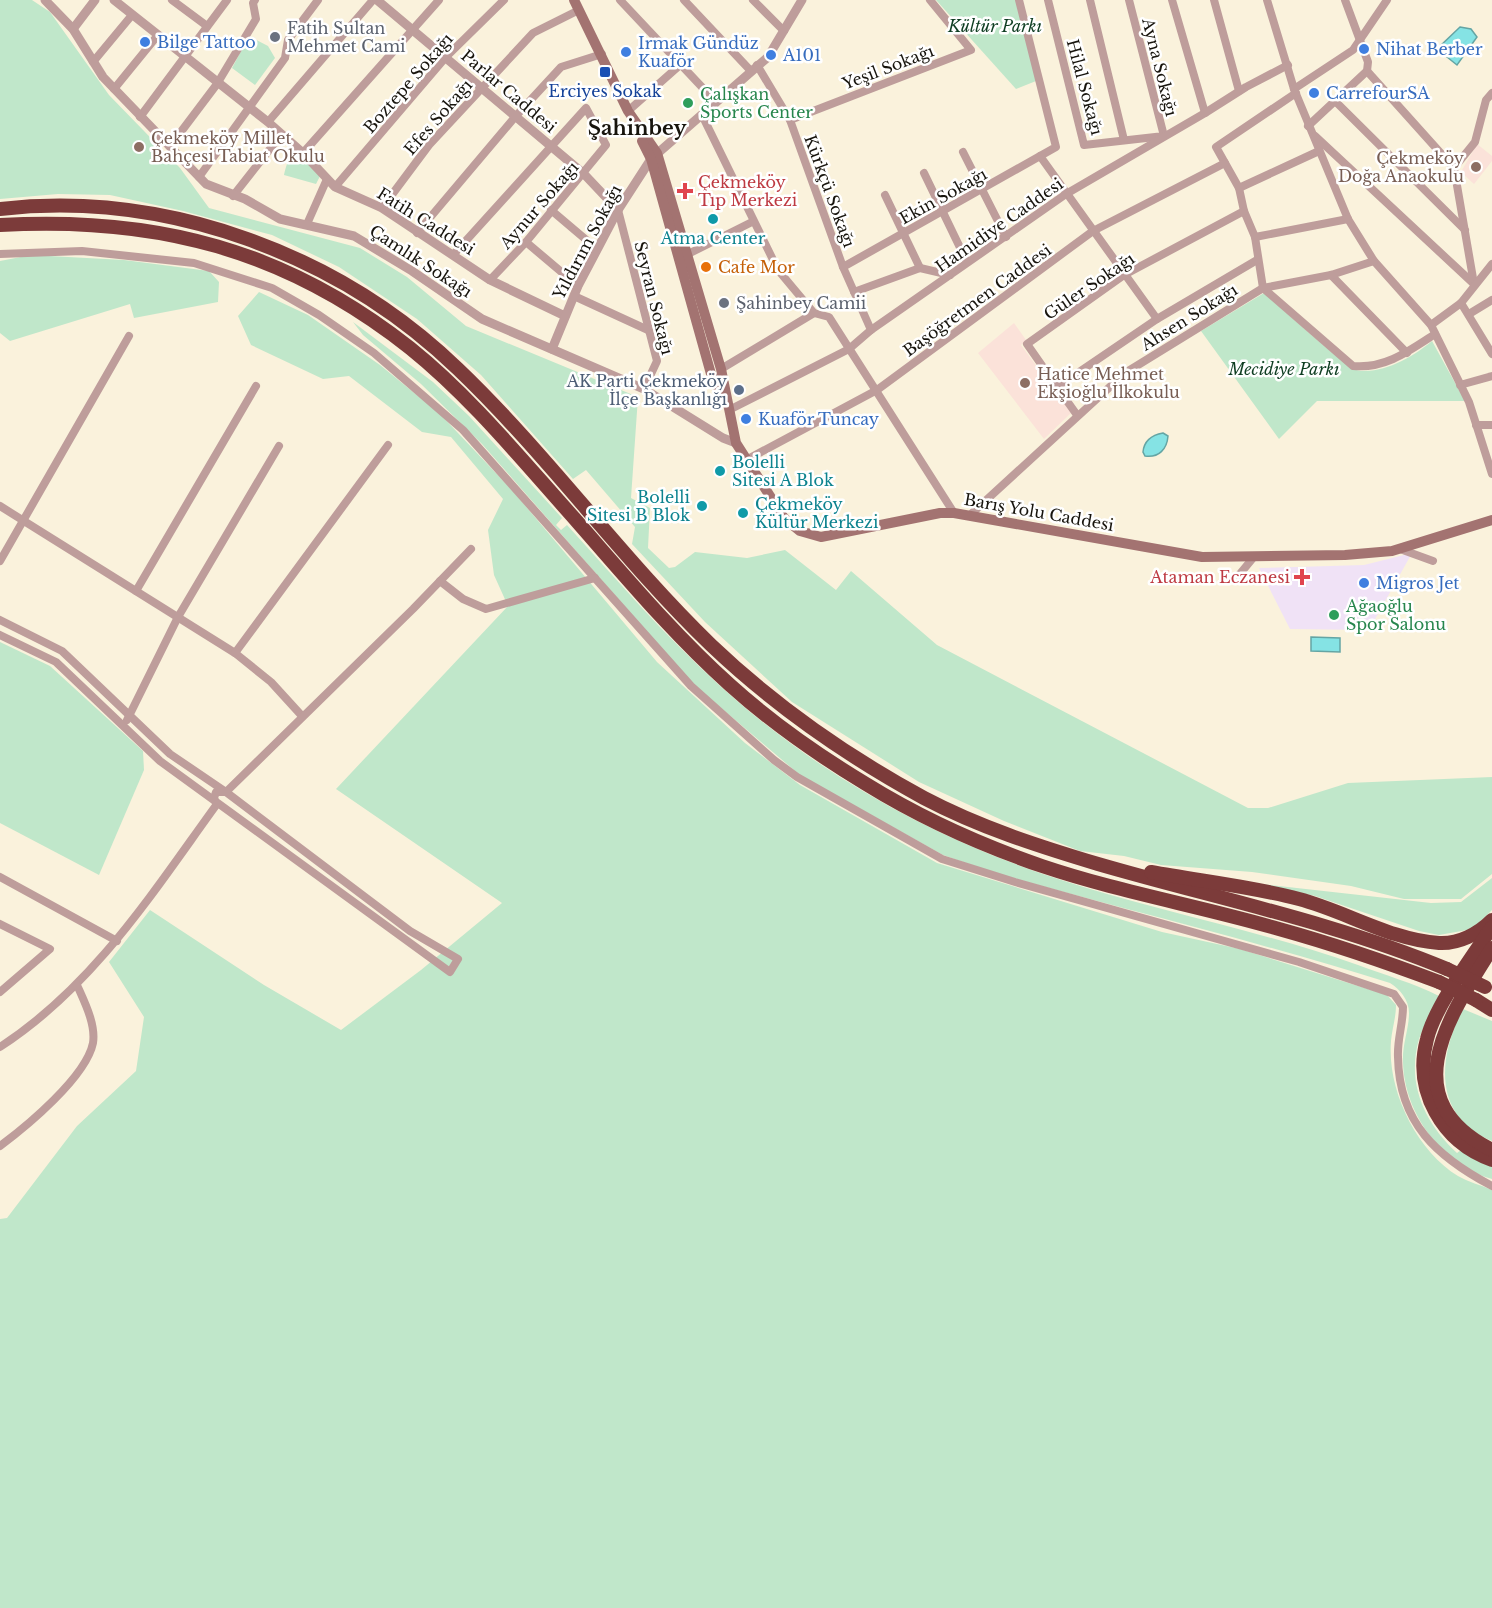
<svg xmlns="http://www.w3.org/2000/svg" width="1492" height="1608" viewBox="0 0 1492 1608" font-family="'Libre Baskerville',serif">
  <style>
    .commercial { fill: #f0e2f6 }
    .education { fill: #fbe2d9 }
    .green { fill: #c0e7ca }
    .water { fill: #85e3e4; stroke: #64a5a4; stroke-width: 1.5 }
    .lines { fill: none; stroke-linecap: round; stroke-linejoin: round }
    .minor { stroke: #be9d9b; stroke-width: 8 }
    .tertiary { stroke: #be9d9b; stroke-width: 9 }
    .secondary { stroke: #a37371; stroke-width: 10 }
    .motorway { stroke: #7c3b3a; stroke-width: 14 }
    .motorway-bridge { stroke: #7c3b3a; stroke-width: 14 }
    .worship-dot { fill: #6b7280; stroke: #fff; stroke-width: 2 }
    .shop-dot { fill: #3f7fe0; stroke: #fff; stroke-width: 2 }
    .transit-dot { fill: #1a4fb4; stroke: #fff; stroke-width: 2 }
    .leisure-dot { fill: #2e9e5b; stroke: #fff; stroke-width: 2 }
    .education-dot { fill: #8d6e63; stroke: #fff; stroke-width: 2 }
    .health-dot { fill: #e0444e; stroke: #fff; stroke-width: 2 }
    .culture-dot { fill: #0f9aa8; stroke: #fff; stroke-width: 2 }
    .food-dot { fill: #e8710a; stroke: #fff; stroke-width: 2 }
    .service-dot { fill: #5c6f8a; stroke: #fff; stroke-width: 2 }
    .labels { text-anchor: middle; stroke-width: 5; stroke-linejoin: round; paint-order: stroke }
    .park-label { font-size: 16px; font-style: italic; fill: #0f3e22; stroke: #fff }
    .worship-label { font-size: 16px; fill: #5b616d; stroke: #fff; text-anchor: start }
    .shop-label { font-size: 16px; fill: #366cbe; stroke: #fff; text-anchor: start }
    .street-label { font-size: 16px; fill: #17140d; stroke: #fff }
    .transit-label { font-size: 16px; fill: #164399; stroke: #fff }
    .leisure-label { font-size: 16px; fill: #27864d; stroke: #fff; text-anchor: start }
    .education-label { font-size: 16px; fill: #785e54; stroke: #fff; text-anchor: start }
    .health-label { font-size: 16px; fill: #be3a42; stroke: #fff; text-anchor: start }
    .culture-label { font-size: 16px; fill: #0d838f; stroke: #fff; text-anchor: start }
    .food-label { font-size: 16px; fill: #c56008; stroke: #fff; text-anchor: start }
    .service-label { font-size: 16px; fill: #4e5e75; stroke: #fff; text-anchor: end }
    .quarter-label { font-size: 20px; font-weight: bold; fill: #17140d; stroke: #fff }
  </style>
  <rect width="100%" height="100%" fill="#faf2dc"/>
  <!-- commercial -->
  <path class="commercial" d="M1412,553L1369,630L1290,629L1259,568L1364,565Z"/>
  <!-- education -->
  <g class="education">
    <path d="M1477,144L1492,156V161L1474,184L1461,172Z"/>
    <path d="M1014,323L1026,340L1021,345L1071,413L1044,439L978,353Z"/>
  </g>
  <!-- green -->
  <g class="green">
    <path d="M0,0H32L50,12L109,95L180,168L209,208L360,248L407,277L466,326L638,397L631,498L650,508L648,548L669,568L675,567L695,552L747,558L785,550L836,590L851,571L937,645L1248,808H1268L1348,783L1492,777V874L1461,899H1404L1351,886L1252,872L1161,865L1124,856L1080,851L1004,821L919,782L792,702L705,622L632,544L635,527L586,470L573,479L481,375L417,319L339,267L272,235L183,211L110,195L58,194L0,199Z"/>
    <path d="M936,0H1017L1036,81L1016,89Z"/>
    <path d="M249,36L268,46L275,58L255,85L232,68Z"/>
    <path d="M301,154L321,174L316,184L284,175C287,163 288,156 301,154Z"/>
    <path d="M31,255L124,260L209,271L219,282L218,302L134,318L130,304L10,341L0,333V261Z"/>
    <path d="M259,292L308,315L380,365L440,414L512,490L657,662L745,743L800,785L937,863L1162,932L1240,949L1387,995L1396,1005C1396,1018 1392,1029 1391,1041C1387,1090 1416,1150 1458,1176C1468,1182 1481,1185 1492,1190V1608H0V1219L7,1218L77,1126L136,1071L144,1017L109,962L150,910L264,985L341,1030L421,970L502,903L336,789L508,606L494,575L488,530L503,499L451,437L422,432L349,376L323,379L251,345L238,316Z"/>
    <path d="M1264,293C1277,304 1347,368 1356,370C1382,375 1413,357 1432,341L1465,401H1317L1279,439L1201,331Z"/>
    <path d="M353,322L433,382L469,416L562,518L556,525L561,530L567,525C616,579 664,635 718,684C814,772 932,838 1055,878C1155,911 1259,930 1358,965C1385,975 1413,983 1439,996C1432,1010 1424,1025 1419,1039C1406,1084 1425,1123 1457,1153L1461,1150L1492,1166V1179C1442,1165 1404,1113 1403,1062C1402,1045 1409,1029 1409,1013C1409,1000 1400,989 1390,983C1303,956 1215,932 1127,909C1065,892 1003,877 943,855L801,776L693,684L482,444L421,384L363,335Z"/>
    <path d="M0,642L50,666L143,751L144,770L99,875L0,823Z"/>
    <path d="M1492,878V910L1473,929L1439,935L1419,931L1315,896L1261,884L1431,903L1461,902Z"/>
    <path d="M1463,1009L1492,1021V1141C1432,1117 1438,1056 1463,1009Z"/>
  </g>
  <!-- water -->
  <g class="water">
    <path d="M1460,27L1471,29L1477,37L1457,65L1437,49Z"/>
    <path d="M1163,433L1168,436C1167,449 1159,458 1145,456L1143,452C1144,441 1152,435 1163,433Z"/>
    <path d="M1311,637L1340,638V652L1311,651Z"/>
  </g>
  <g class="lines">
    <!-- minor -->
    <g class="minor">
      <path d="M172,0L207,26"/>
      <path d="M620,0L716,102"/>
      <path d="M684,0L750,70"/>
      <path d="M753,0L784,31"/>
      <path d="M1048,0L1084,145L1164,136L1129,0"/>
      <path d="M1090,0L1124,140"/>
      <path d="M1172,0L1205,113"/>
      <path d="M1214,0L1239,91"/>
      <path d="M1267,0L1294,89L1348,219L1374,261L1431,325L1469,402L1492,474"/>
      <path d="M93,62L132,15"/>
      <path d="M757,65L790,120L843,267L871,330"/>
      <path d="M1367,71L1454,168"/>
      <path d="M114,89L158,35"/>
      <path d="M1294,89L1353,50L1387,0"/>
      <path d="M1296,93L1216,147L1239,188L1244,211L1255,237L1263,288L1353,366C1385,369 1409,351 1435,334"/>
      <path d="M1336,102L1465,230"/>
      <path d="M628,111L680,65"/>
      <path d="M702,115L778,270L814,313L829,317L954,513"/>
      <path d="M140,117L227,0"/>
      <path d="M790,120L971,50L930,0"/>
      <path d="M268,122L373,0"/>
      <path d="M1308,126L1367,71L1368,62L1345,0"/>
      <path d="M1315,136L1474,284"/>
      <path d="M171,145L217,84L256,19L253,3L255,0"/>
      <path d="M963,152L1006,237"/>
      <path d="M303,153L439,0"/>
      <path d="M1040,156L1157,319"/>
      <path d="M924,173L967,262"/>
      <path d="M199,177L285,58L288,40L318,0"/>
      <path d="M335,187L446,57L504,0"/>
      <path d="M1239,188L1319,151"/>
      <path d="M885,195L920,268"/>
      <path d="M233,196L281,135"/>
      <path d="M382,208L429,145L533,33L579,10"/>
      <path d="M551,210L597,249"/>
      <path d="M618,210L657,361L644,389"/>
      <path d="M307,224L327,179"/>
      <path d="M417,233L515,117L561,67L602,54"/>
      <path d="M1255,237L1348,219"/>
      <path d="M526,242L578,286"/>
      <path d="M0,254L82,251L194,263L272,288L319,315L374,353L463,430L691,686L774,760L797,777L942,859L1015,882L1299,962L1394,994L1403,1007C1403,1024 1397,1040 1398,1057C1399,1123 1437,1157 1492,1186"/>
      <path d="M688,254L752,222"/>
      <path d="M453,255L586,108L606,145L526,242L490,280"/>
      <path d="M843,267L1056,147L1019,0"/>
      <path d="M1331,275L1407,353"/>
      <path d="M1474,284L1454,168L1475,142L1486,100L1492,93"/>
      <path d="M854,292L920,268L950,275"/>
      <path d="M574,296L648,330"/>
      <path d="M1461,303L1492,354"/>
      <path d="M1469,314L1492,300"/>
      <path d="M1431,325L1461,303L1492,264"/>
      <path d="M721,369L814,313"/>
      <path d="M1460,385L1492,376"/>
      <path d="M1057,387L1027,344L1124,275L1244,211"/>
      <path d="M729,410L849,349L871,330L1066,194L1205,113L1246,87L1288,65"/>
      <path d="M1077,415L1057,387L1157,319L1257,260"/>
      <path d="M1476,425H1492"/>
      <path d="M746,460L877,390L1093,231L1225,163"/>
      <path d="M0,506L235,653L271,682L302,716"/>
      <path d="M970,515L1125,373L1263,288L1331,275L1374,261"/>
      <path d="M1400,549L1433,561"/>
      <path d="M0,561L129,336"/>
      <path d="M1239,575L1253,558"/>
      <path d="M440,581L463,599L486,609L595,578"/>
      <path d="M136,591L256,386"/>
      <path d="M0,620L62,651L170,754L226,792L410,931L458,959L450,972L160,761L56,662L0,635"/>
      <path d="M235,653L388,445"/>
      <path d="M127,720L178,617L279,446"/>
      <path d="M216,803L214,798L216,792H226L413,609L471,549"/>
      <path d="M0,877L117,941"/>
      <path d="M0,924L50,949L0,992"/>
      <path d="M0,1047C94,986 153,892 217,804"/>
      <path d="M0,1146C27,1126 86,1077 93,1043C96,1024 84,1001 77,985"/>
    </g>
    <!-- tertiary -->
    <g class="tertiary">
      <path d="M45,0L73,29L103,77L206,184L245,199L280,219L354,236L412,271L482,319L644,389L723,438L736,443"/>
      <path d="M114,0L268,122L303,153L335,187L382,208L490,280L565,316"/>
      <path d="M377,0L584,174L618,210"/>
      <path d="M73,29L95,0"/>
      <path d="M552,349L578,286L618,210L651,159L768,57L802,0"/>
    </g>
    <!-- secondary -->
    <g class="secondary">
      <path d="M574,0L628,111L657,153L721,369L736,443L784,518L800,531L821,537L940,513H954L1202,557L1345,555L1392,551L1492,520"/>
      <path d="M642,141L651,159L711,374L722,395"/>
    </g>
    <!-- motorway -->
    <g class="motorway">
      <path d="M0,209C166,190 339,254 458,369C548,455 621,558 711,645C774,705 847,756 924,798C979,827 1038,846 1098,864C1215,898 1334,922 1447,969"/>
      <path d="M0,225C157,216 286,250 410,348C471,397 522,460 574,518C624,575 673,634 730,685C771,722 818,755 866,784C921,818 981,845 1042,866C1119,892 1200,906 1279,929C1333,944 1386,962 1439,982"/>
      <path d="M1151,872C1200,881 1250,886 1299,899C1345,911 1391,940 1439,943C1459,944 1478,934 1492,920"/>
      <path d="M1492,927C1472,957 1435,1006 1427,1039C1413,1091 1442,1142 1492,1160"/>
      <path d="M1492,948C1450,1015 1391,1099 1492,1150"/>
      <path d="M1476,1000L1492,1010"/>
    </g>
    <!-- motorway-bridge -->
    <g class="motorway-bridge">
      <path d="M1447,969L1485,987"/>
      <path d="M1439,982L1476,1000"/>
    </g>
  </g>
  <!-- markers -->
  <g class="worship-dot">
    <circle cx="275" cy="37" r="6"/>
    <circle cx="724" cy="303" r="6"/>
  </g>
  <g class="shop-dot">
    <circle cx="145" cy="42" r="6"/>
    <circle cx="1364" cy="49" r="6"/>
    <circle cx="626" cy="52" r="6"/>
    <circle cx="771" cy="55" r="6"/>
    <circle cx="1314" cy="93" r="6"/>
    <circle cx="746" cy="419" r="6"/>
    <circle cx="1364" cy="583" r="6"/>
  </g>
  <rect class="transit-dot" x="599" y="66" width="12" height="12" rx="3"/>
  <g class="leisure-dot">
    <circle cx="688" cy="103" r="6"/>
    <circle cx="1334" cy="615" r="6"/>
  </g>
  <g class="education-dot">
    <circle cx="139" cy="147" r="6"/>
    <circle cx="1476" cy="167" r="6"/>
    <circle cx="1025" cy="383" r="6"/>
  </g>
  <g class="health-dot">
    <path d="M682 182h6v6h6v6h-6v6h-6v-6h-6v-6h6z"/>
    <path d="M1299 568h6v6h6v6h-6v6h-6v-6h-6v-6h6z"/>
  </g>
  <g class="culture-dot">
    <circle cx="713" cy="219" r="6"/>
    <circle cx="720" cy="471" r="6"/>
    <circle cx="702" cy="506" r="6"/>
    <circle cx="743" cy="513" r="6"/>
  </g>
  <circle class="food-dot" cx="706" cy="267" r="6"/>
  <circle class="service-dot" cx="739" cy="390" r="6"/>
  <g class="labels">
    <!-- park labels -->
    <g class="park-label">
      <text x="995" y="32">Kültür Parkı</text>
      <text x="1284" y="375">Mecidiye Parkı</text>
    </g>
    <!-- worship labels -->
    <g class="worship-label">
      <text x="287" y="34">Fatih Sultan<tspan x="287" dy="18">Mehmet Cami</tspan></text>
      <text x="736" y="309">Şahinbey Camii</text>
    </g>
    <!-- shop labels -->
    <g class="shop-label">
      <text x="157" y="48">Bilge Tattoo</text>
      <text x="638" y="49">Irmak Gündüz<tspan x="638" dy="18">Kuaför</tspan></text>
      <text x="1376" y="55">Nihat Berber</text>
      <text x="783" y="61">A101</text>
      <text x="1326" y="99">CarrefourSA</text>
      <text x="758" y="425">Kuaför Tuncay</text>
      <text x="1376" y="589">Migros Jet</text>
    </g>
    <!-- street labels -->
    <g class="street-label">
      <text transform="translate(888 67) rotate(-21)" y="6">Yeşil Sokağı</text>
      <text transform="translate(1160 67) rotate(76)" y="6">Ayna Sokağı</text>
      <text transform="translate(408 83) rotate(-49)" y="6">Boztepe Sokağı</text>
      <text transform="translate(1085 87) rotate(75)" y="6">Hilal Sokağı</text>
      <text transform="translate(509 91) rotate(40)" y="6">Parlar Caddesi</text>
      <text transform="translate(438 117) rotate(-49)" y="6">Efes Sokağı</text>
      <text transform="translate(830 191) rotate(70)" y="6">Kürkçü Sokağı</text>
      <text transform="translate(943 196) rotate(-29)" y="6">Ekin Sokağı</text>
      <text transform="translate(539 205) rotate(-49)" y="6">Aynur Sokağı</text>
      <text transform="translate(426 221) rotate(32)" y="6">Fatih Caddesi</text>
      <text transform="translate(999 225) rotate(-35)" y="6">Hamidiye Caddesi</text>
      <text transform="translate(587 242) rotate(-62)" y="6">Yıldırım Sokağı</text>
      <text transform="translate(421 261) rotate(33)" y="6">Çamlık Sokağı</text>
      <text transform="translate(1089 286) rotate(-34)" y="6">Güler Sokağı</text>
      <text transform="translate(654 298) rotate(76)" y="6">Seyran Sokağı</text>
      <text transform="translate(977 300) rotate(-36)" y="6">Başöğretmen Caddesi</text>
      <text transform="translate(1189 317) rotate(-32)" y="6">Ahsen Sokağı</text>
      <text transform="translate(1039 512) rotate(10)" y="6">Barış Yolu Caddesi</text>
    </g>
    <!-- transit labels -->
    <g class="transit-label">
      <text x="605" y="97">Erciyes Sokak</text>
    </g>
    <!-- leisure labels -->
    <g class="leisure-label">
      <text x="700" y="100">Çalışkan<tspan x="700" dy="18">Sports Center</tspan></text>
      <text x="1346" y="612">Ağaoğlu<tspan x="1346" dy="18">Spor Salonu</tspan></text>
    </g>
    <!-- education labels -->
    <g class="education-label">
      <text x="151" y="144">Çekmeköy Millet<tspan x="151" dy="18">Bahçesi Tabiat Okulu</tspan></text>
      <text x="1464" y="164" text-anchor="end">Çekmeköy<tspan x="1464" dy="18">Doğa Anaokulu</tspan></text>
      <text x="1037" y="380">Hatice Mehmet<tspan x="1037" dy="18">Ekşioğlu İlkokulu</tspan></text>
    </g>
    <!-- health labels -->
    <g class="health-label">
      <text x="698" y="188">Çekmeköy<tspan x="698" dy="18">Tıp Merkezi</tspan></text>
      <text x="1290" y="583" text-anchor="end">Ataman Eczanesi</text>
    </g>
    <!-- culture labels -->
    <g class="culture-label">
      <text x="713" y="244" text-anchor="middle">Atma Center</text>
      <text x="732" y="468">Bolelli<tspan x="732" dy="18">Sitesi A Blok</tspan></text>
      <text x="690" y="503" text-anchor="end">Bolelli<tspan x="690" dy="18">Sitesi B Blok</tspan></text>
      <text x="755" y="510">Çekmeköy<tspan x="755" dy="18">Kültür Merkezi</tspan></text>
    </g>
    <!-- food labels -->
    <g class="food-label">
      <text x="718" y="273">Cafe Mor</text>
    </g>
    <!-- service labels -->
    <g class="service-label">
      <text x="727" y="387">AK Parti Çekmeköy<tspan x="727" dy="18">İlçe Başkanlığı</tspan></text>
    </g>
    <!-- quarter labels -->
    <g class="quarter-label">
      <text x="637" y="135">Şahinbey</text>
    </g>
  </g>
</svg>
